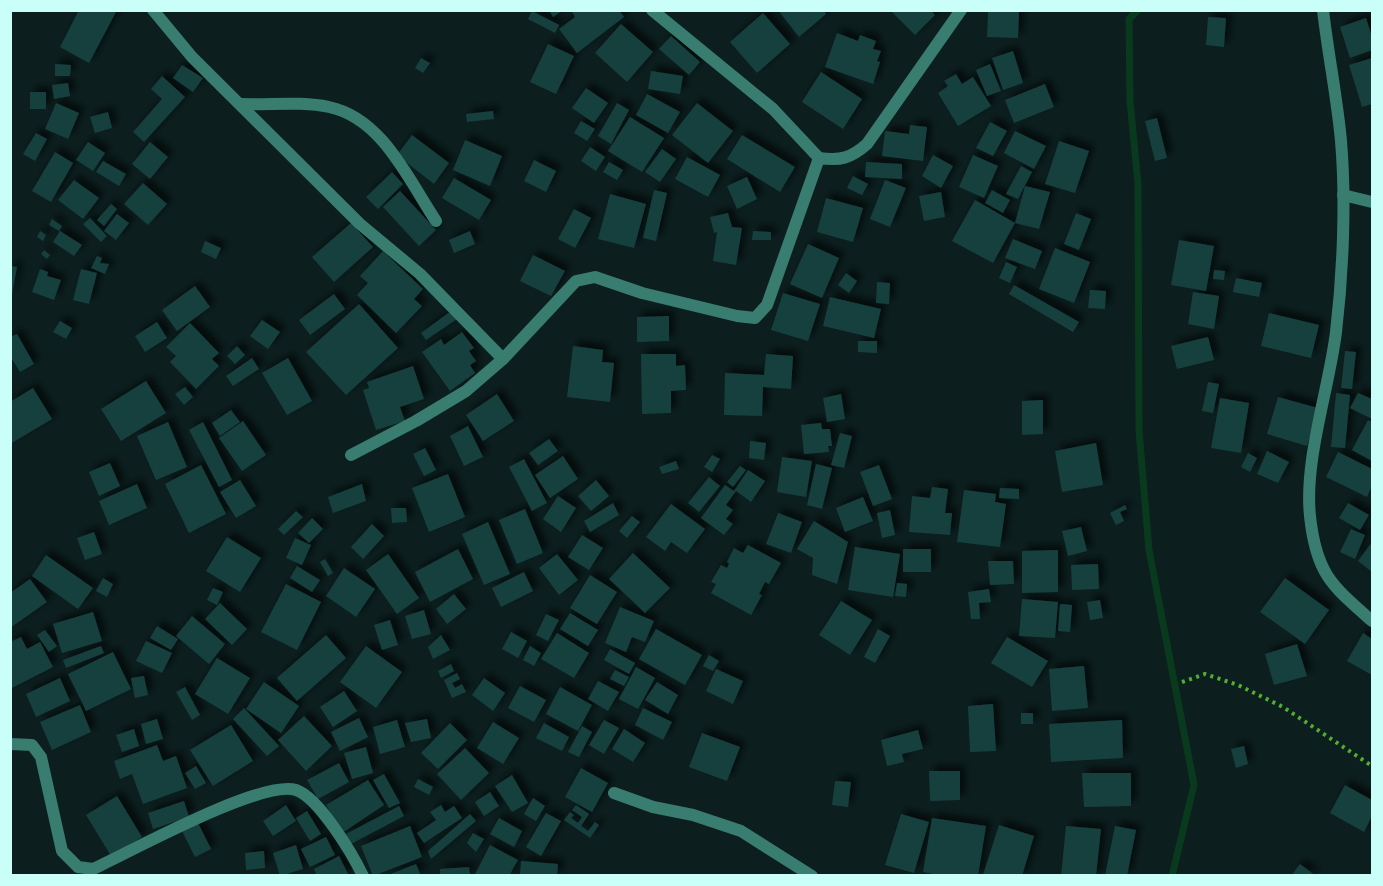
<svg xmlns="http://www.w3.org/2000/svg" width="1383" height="886" viewBox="0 0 1383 886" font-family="'PT Sans Narrow',sans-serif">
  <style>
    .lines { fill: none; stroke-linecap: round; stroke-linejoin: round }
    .stream { stroke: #093a1e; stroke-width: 7 }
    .building { fill: #193f3e; filter: url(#shadow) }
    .path { stroke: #52ae2f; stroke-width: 4; stroke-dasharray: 3 4.5; stroke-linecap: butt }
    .street { stroke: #387d70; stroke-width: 12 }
  </style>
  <defs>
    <filter id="shadow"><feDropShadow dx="5.5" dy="-5.5" stdDeviation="3" flood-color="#0009"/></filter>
  </defs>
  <rect width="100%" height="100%" fill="#0c1e1e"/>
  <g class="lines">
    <!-- stream -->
    <path class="stream" d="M1138,10L1129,19L1130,101L1138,184L1139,430L1149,550L1194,785L1172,876"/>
  </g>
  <!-- building -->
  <g class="building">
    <path d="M79,10L116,12L89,63L60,47Z"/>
    <path d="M549,10H563L553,17Z"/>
    <path d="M571,10H619L624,17L577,53L559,29L575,17Z"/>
    <path d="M778,10H824L826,14L799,37Z"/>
    <path d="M890,10H931L935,15L915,35Z"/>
    <path d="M532,11L559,25L555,33L528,19Z"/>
    <path d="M988,12H1019L1018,38L987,37Z"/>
    <path d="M763,13L790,44L757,73L730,42Z"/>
    <path d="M1208,17L1226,18L1224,47L1206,45Z"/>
    <path d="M1366,18L1372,37V50L1350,58L1340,27Z"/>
    <path d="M621,24L653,52L627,82L595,53Z"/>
    <path d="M837,33L858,41L860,35L876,41L873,49L881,51L877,61L880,62L873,84L825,67Z"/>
    <path d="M671,36L700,62L689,75L659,49Z"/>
    <path d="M548,44L574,56L556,94L530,82Z"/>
    <path d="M1013,51L1023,83L1003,90L992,58Z"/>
    <path d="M421,58L430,63L423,73L415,68Z"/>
    <path d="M1372,58V104L1362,107L1349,65Z"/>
    <path d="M55,64L71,65L70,76H55Z"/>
    <path d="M990,64L1001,91L987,96L976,70Z"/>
    <path d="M182,65L203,78L193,92L173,78Z"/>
    <path d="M651,71L683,76L680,94L648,89Z"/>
    <path d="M821,72L862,99L843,129L802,102Z"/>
    <path d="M956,74L962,84L973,77L991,106L958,126L938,93L948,86L944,81Z"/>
    <path d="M162,76L185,97L144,142L133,132L162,99L151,89Z"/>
    <path d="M68,83L70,96L54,99L52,85Z"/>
    <path d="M1045,84L1054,107L1014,123L1005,100Z"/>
    <path d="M586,88L608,103L594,123L572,108Z"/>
    <rect x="30" y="92" width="16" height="17"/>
    <path d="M647,94L680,112L668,133L636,115Z"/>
    <path d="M56,103L79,113L68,139L45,129Z"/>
    <path d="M617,103L629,110L611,144L598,136Z"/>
    <path d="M697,103L733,131L708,163L672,135Z"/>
    <path d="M493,111L494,119L467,122L466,114Z"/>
    <path d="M108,112L112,128L95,133L90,117Z"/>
    <path d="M630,117L664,138L642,172L608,151Z"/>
    <path d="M1157,118L1167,158L1155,161L1145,121Z"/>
    <path d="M581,121L595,129L587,141L574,133Z"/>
    <path d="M990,122L1007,131L993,156L976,148Z"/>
    <path d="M910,125L927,127L923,161L882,156L885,131L909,134Z"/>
    <path d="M1015,131L1046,146L1034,169L1004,153Z"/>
    <path d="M36,133L47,139L35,161L23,154Z"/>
    <path d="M412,135L449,163L434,184L397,155Z"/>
    <path d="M742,135L795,167L780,192L727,159Z"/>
    <path d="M465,140L502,156L490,186L453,170Z"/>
    <path d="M1059,141L1089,151L1075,193L1045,184Z"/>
    <path d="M88,142L105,153L93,171L76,160Z"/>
    <path d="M150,142L168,157L150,179L132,164Z"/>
    <path d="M590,147L605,157L596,171L581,161Z"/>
    <path d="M662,149L676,159L660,182L645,172Z"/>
    <path d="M55,152L73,163L51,202L32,191Z"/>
    <path d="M933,155L953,166L941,188L922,176Z"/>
    <path d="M973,155L998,166L984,198L959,187Z"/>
    <path d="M687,157L720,175L708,197L675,179Z"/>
    <path d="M534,160L556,171L546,192L524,181Z"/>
    <path d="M103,161L126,174L119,186L96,172Z"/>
    <path d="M609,162L623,170L617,180L603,172Z"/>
    <path d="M866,162L902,164V179L865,177Z"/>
    <path d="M1021,166L1032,172L1018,199L1006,194Z"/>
    <path d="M392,172L403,184L378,209L366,197Z"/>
    <path d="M853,176L868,184L862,195L847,188Z"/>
    <path d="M747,177L757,199L737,209L727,186Z"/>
    <path d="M454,178L491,200L479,220L442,198Z"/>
    <path d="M74,180L99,198L83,219L58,200Z"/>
    <path d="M885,180L906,188L890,227L870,219Z"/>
    <path d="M143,183L167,204L148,225L124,204Z"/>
    <path d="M1025,186L1050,192L1039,229L1015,223Z"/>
    <path d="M654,190L667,193L656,241L643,238Z"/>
    <path d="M992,190L1010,200L1003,213L985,203Z"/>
    <path d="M400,191L436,230L419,246L383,207Z"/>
    <path d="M941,192L945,217L924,221L919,196Z"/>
    <path d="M610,194L646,204L634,248L598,239Z"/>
    <path d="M826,198L863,208L853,242L817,232Z"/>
    <path d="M975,200L1015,223L993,263L952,241Z"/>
    <path d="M111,204L117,209L104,226L97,220Z"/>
    <path d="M574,209L591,218L575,248L558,239Z"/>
    <path d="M728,213L732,227L742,228L736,265L713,261L717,232L714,233L710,217Z"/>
    <path d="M1076,213L1091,219L1079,250L1064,244Z"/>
    <path d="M117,214L129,223L116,240L104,231Z"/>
    <path d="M90,218L107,236L101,242L83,224Z"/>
    <path d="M52,219L62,226L59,231L49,225Z"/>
    <path d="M351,223L373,247L334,282L312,257Z"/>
    <path d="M40,231L46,235L43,241L37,237Z"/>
    <path d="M60,231L82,245L74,256L53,242Z"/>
    <path d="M470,231L475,244L454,253L449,240Z"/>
    <path d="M753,231L771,232V240H752Z"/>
    <path d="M1013,239L1042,251L1035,269L1005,258Z"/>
    <path d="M1179,240L1214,246L1206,291L1171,285Z"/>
    <path d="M205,241L221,248L216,259L201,252Z"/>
    <path d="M808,244L839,258L822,298L790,284Z"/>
    <path d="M1055,248L1090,262L1074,303L1039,289Z"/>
    <path d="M44,250L50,255L47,259L41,254Z"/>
    <path d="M383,251L423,289L414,299L422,306L396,333L357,295L368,283L360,276Z"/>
    <path d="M533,255L565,271L551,296L520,281Z"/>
    <path d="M97,256L102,258L100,263L109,264L105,274L91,268Z"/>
    <path d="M1006,262L1017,267L1010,283L999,278Z"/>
    <path d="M10,266L17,267L12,294H10Z"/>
    <path d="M40,269L48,272L47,276L61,280L54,300L32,292Z"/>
    <path d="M81,269L97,273L89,304L73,300Z"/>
    <path d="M1214,270L1225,271L1224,280L1213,279Z"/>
    <path d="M846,273L857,281L849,293L838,285Z"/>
    <path d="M1236,278L1262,283L1259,297L1233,292Z"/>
    <path d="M877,282L890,283L889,304L876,303Z"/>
    <path d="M1014,285L1079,322L1073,332L1009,294Z"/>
    <path d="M195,286L210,307L177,331L162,310Z"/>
    <path d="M1090,290L1106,291L1105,309L1088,308Z"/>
    <path d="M1193,292L1219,296L1214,329L1188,324Z"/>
    <path d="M783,293L820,304L808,341L771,330Z"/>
    <path d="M334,294L345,309L310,335L299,320Z"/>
    <path d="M830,297L881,309L874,338L823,326Z"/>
    <path d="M359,304L398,348L346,395L306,352Z"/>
    <path d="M451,311L457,319L426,340L421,333Z"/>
    <path d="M1269,313L1319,325L1311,358L1261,346Z"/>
    <path d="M669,316V341L637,342V317Z"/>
    <path d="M262,320L280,332L268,349L250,336Z"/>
    <path d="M60,321L72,328L66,339L53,332Z"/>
    <path d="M157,322L167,338L145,352L135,336Z"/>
    <path d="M190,323L219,353L212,359L219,366L196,389L170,362L176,356L166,347Z"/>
    <path d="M462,332L474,348L469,351L476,361L470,365L475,373L450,391L422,352L441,339L444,345Z"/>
    <path d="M17,334L34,364L20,372L10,356V337Z"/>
    <path d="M1208,337L1214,360L1177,369L1171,346Z"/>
    <path d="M858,341H877V353L858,352Z"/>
    <path d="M237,346L245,355L235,364L227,356Z"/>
    <path d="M573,346L603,350L602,362L614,363L610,402L567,397Z"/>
    <path d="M1345,351L1356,352L1352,389L1341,388Z"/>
    <path d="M641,354H676V366L685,365L686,390L671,391V413L642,414Z"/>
    <path d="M766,354L793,356L791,389L763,387L762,416L724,415L725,373L764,375Z"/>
    <path d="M252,358L259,369L233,386L226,376Z"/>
    <path d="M288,358L312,401L287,415L262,373Z"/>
    <path d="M413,366L424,399L400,407L405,421L376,430L363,390L369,388L367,382Z"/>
    <path d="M146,381L166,413L121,441L101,409Z"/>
    <path d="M1208,382L1219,384L1213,413L1202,411Z"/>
    <path d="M185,387L193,397L184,405L175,394Z"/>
    <path d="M33,388L52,419L10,444V402Z"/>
    <path d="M1336,393L1350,395L1345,448L1331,447Z"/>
    <path d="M1358,393L1372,399V419L1350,408Z"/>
    <path d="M497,394L514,421L483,441L466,415Z"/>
    <path d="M841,394L845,419L827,422L823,398Z"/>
    <path d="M1278,397L1318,408L1307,446L1267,434Z"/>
    <path d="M1220,398L1249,403L1241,453L1211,448Z"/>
    <path d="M1043,400V434L1022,435V401Z"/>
    <path d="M231,410L240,422L220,436L212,423Z"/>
    <path d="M1368,420L1372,422V461L1352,450Z"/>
    <path d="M243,421L266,455L242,471L219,438Z"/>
    <path d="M168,422L187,467L156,480L137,436Z"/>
    <path d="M203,422L232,480L219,487L189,430Z"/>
    <path d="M821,423L822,429H830L832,446H828L829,452L804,454L801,425Z"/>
    <path d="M468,426L483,457L464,466L450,436Z"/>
    <path d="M840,433L852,436L844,468L831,465Z"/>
    <path d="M549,439L558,451L538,465L529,453Z"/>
    <path d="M750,441L766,443L764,460L749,458Z"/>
    <path d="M1096,443L1103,485L1062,492L1055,451Z"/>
    <path d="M425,448L436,470L424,476L413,454Z"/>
    <path d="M1267,451L1289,462L1278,483L1257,474Z"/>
    <path d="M1338,452L1372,469V486L1367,497L1326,477Z"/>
    <path d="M1248,453L1257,458L1250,472L1241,467Z"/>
    <path d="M712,455L720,459L712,472L704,467Z"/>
    <path d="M563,456L578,479L550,498L535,475Z"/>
    <path d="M782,457L812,461L806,497L777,492Z"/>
    <path d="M524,459L547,503L532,511L509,467Z"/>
    <path d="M676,461L679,469L662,474L659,467Z"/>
    <path d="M110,463L120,486L99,496L89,472Z"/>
    <path d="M816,464L832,468L822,509L807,505Z"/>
    <path d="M201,465L226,514L189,533L165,484Z"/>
    <path d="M879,465L892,499L873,506L860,472Z"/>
    <path d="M740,466L746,470L733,487L727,482Z"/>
    <path d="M748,470L765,481L751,502L736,491L726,505L733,510L726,519L733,524L724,535L701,518L725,485L734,491Z"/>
    <path d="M448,474L465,517L429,532L412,488Z"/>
    <path d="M709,477L720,486L699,512L688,503Z"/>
    <path d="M240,480L256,506L236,518L220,492Z"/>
    <path d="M596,480L609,496L591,511L578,496Z"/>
    <path d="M137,484L147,508L109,525L99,501Z"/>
    <path d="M362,484L366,501L333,513L328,497Z"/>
    <path d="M932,487L948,489L945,513H952L950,535L909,532L912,496L930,498Z"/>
    <path d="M1000,488L1019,489V499L999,498Z"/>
    <path d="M964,490L996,494L995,502L1006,504L1000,547L957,542Z"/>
    <path d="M558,496L576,508L561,532L543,519Z"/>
    <path d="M863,497L873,521L845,532L836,508Z"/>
    <path d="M613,503L619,515L590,532L584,521Z"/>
    <path d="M1348,503L1369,515L1360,530L1339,518Z"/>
    <path d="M671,504L705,529L687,553L671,542L665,551L646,537Z"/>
    <path d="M1125,505L1127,509L1120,512L1124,521L1116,525L1110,513Z"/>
    <path d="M391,508H406L407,522L392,523Z"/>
    <path d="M525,509L543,553L517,564L499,520Z"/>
    <path d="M890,510L895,535L882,538L877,513Z"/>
    <path d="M296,511L303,517L284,535L278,529Z"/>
    <path d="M778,513L802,522L791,553L766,544Z"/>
    <path d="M632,516L640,522L627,538L619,531Z"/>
    <path d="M312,518L323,529L309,543L298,533Z"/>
    <path d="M814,521L848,542L837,584L812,575L813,558L797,549Z"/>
    <path d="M488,522L510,574L484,585L462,534Z"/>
    <path d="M372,524L384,536L363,559L351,547Z"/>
    <path d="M1081,527L1087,551L1068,556L1062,531Z"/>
    <path d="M1351,529L1365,535L1355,559L1340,552Z"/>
    <path d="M94,532L102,554L85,560L77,538Z"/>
    <path d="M582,535L603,548L589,570L568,557Z"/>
    <path d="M227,537L261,558L240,592L206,571Z"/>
    <path d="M295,538L311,545L302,565L286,558Z"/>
    <path d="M1372,542V572L1358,561Z"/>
    <path d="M748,545L781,563L769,584L765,582L759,594L762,595L751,615L711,593L716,584L711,582L721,565L727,568L729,564L727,562L734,548L743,553Z"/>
    <path d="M855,547L900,554L893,597L848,590Z"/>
    <path d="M458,549L473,579L430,602L415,572Z"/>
    <rect x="903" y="549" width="28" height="23"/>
    <path d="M1058,550V592L1022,593V551Z"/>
    <path d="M633,553L670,588L645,613L609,579Z"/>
    <path d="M388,554L419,598L397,614L366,570Z"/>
    <path d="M557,554L578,580L559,595L539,568Z"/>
    <path d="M46,555L93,588L78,609L32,576Z"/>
    <path d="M325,559L333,573L328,576L320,562Z"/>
    <path d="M988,561H1013L1014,584L990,585Z"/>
    <path d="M1098,564L1099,589L1072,590L1071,565Z"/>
    <path d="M297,566L320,580L312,592L290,578Z"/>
    <path d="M344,568L375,589L356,617L326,596Z"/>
    <path d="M524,572L533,591L501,607L492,588Z"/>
    <path d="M590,575L617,592L597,624L570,608Z"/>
    <path d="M103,578L113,584L107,597L96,591Z"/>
    <path d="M1285,578L1329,610L1305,644L1260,612Z"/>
    <path d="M30,579L47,602L10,628V593Z"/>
    <path d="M897,583L907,584L906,597L895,596Z"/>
    <path d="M286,584L321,602L297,650L261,632Z"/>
    <path d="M213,588L223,592L217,605L207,600Z"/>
    <path d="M989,589L991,602L979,603L980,619H971L968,592Z"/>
    <path d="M454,594L466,609L447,624L436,609Z"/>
    <path d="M1022,599L1058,602L1055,638L1019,636Z"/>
    <path d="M1100,600L1103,618L1090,620L1087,602Z"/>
    <path d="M841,601L872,620L850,655L819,635Z"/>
    <path d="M220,603L247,629L232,645L205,619Z"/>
    <path d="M1060,604L1072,605L1070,632L1058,631Z"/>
    <path d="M620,607L654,621L645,642L632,637L626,652L605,643Z"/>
    <path d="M424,610L431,634L412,639L405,616Z"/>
    <path d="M93,612L102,641L62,653L53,624Z"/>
    <path d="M570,613L598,630L588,646L560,629Z"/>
    <path d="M546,614L559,620L548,641L536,635Z"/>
    <path d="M192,616L225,644L209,664L176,636Z"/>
    <path d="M390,620L398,645L382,650L374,625Z"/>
    <path d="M157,626L178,639L171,650L150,638Z"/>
    <path d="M656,629L702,655L685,685L639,659Z"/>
    <path d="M878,629L890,636L875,663L864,657Z"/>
    <path d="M45,630L57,646L49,652L37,635Z"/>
    <path d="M511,632L527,641L518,658L502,649Z"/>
    <path d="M557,633L589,653L574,678L541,659Z"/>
    <path d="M1363,633L1372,639V675L1347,661Z"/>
    <path d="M326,635L346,658L297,701L277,678Z"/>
    <path d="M441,635L450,650L433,659L428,647Z"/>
    <path d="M21,637L27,649L40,642L53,667L10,689V642Z"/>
    <path d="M1007,637L1048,661L1032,687L991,663Z"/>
    <path d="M146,641L172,653L162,673L136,661Z"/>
    <path d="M1297,644L1307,676L1274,685L1265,654Z"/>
    <path d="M101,646L104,653L66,668L63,660Z"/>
    <path d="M366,646L402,672L376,708L340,682Z"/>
    <path d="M530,646L541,653L534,666L523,660Z"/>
    <path d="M610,649L635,663L629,674L604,660Z"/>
    <path d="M113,652L131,689L86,711L68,674Z"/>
    <path d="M709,655L719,661L713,671L703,666Z"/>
    <path d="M217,658L250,678L228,714L195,694Z"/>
    <path d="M451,664L454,671L441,678L438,671Z"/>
    <path d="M1084,666L1088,708L1052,711L1049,669Z"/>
    <path d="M636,667L655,678L638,709L619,699Z"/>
    <path d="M716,669L743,681L733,704L706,691Z"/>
    <path d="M615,670L629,677L624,686L610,679Z"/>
    <path d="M457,673L460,679L452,683L455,688L462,684L466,692L452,698L444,680Z"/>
    <path d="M144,676L148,695L135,698L131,678Z"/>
    <path d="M60,678L70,701L36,717L26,694Z"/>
    <path d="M484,678L505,693L493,711L472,695Z"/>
    <path d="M598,681L619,692L608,711L588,699Z"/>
    <path d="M264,682L299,706L281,733L246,709Z"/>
    <path d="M657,682L678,695L668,714L645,700Z"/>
    <path d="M520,686L546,700L534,722L508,708Z"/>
    <path d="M185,687L200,715L192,720L176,692Z"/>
    <path d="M560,687L592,705L578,731L546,714Z"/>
    <path d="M344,691L357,711L333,727L320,707Z"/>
    <path d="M993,704L996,751L970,752L968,706Z"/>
    <path d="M80,705L91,732L52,750L40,722Z"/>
    <path d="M244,708L279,746L267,756L233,719Z"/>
    <path d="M643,708L672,722L663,740L635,725Z"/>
    <rect x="1021" y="713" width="12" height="11"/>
    <path d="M304,716L332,746L306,771L278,740Z"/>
    <path d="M359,718L368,737L340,751L331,732Z"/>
    <path d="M157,719L163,739L146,744L141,724Z"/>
    <path d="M427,719L431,738L411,742L405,723Z"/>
    <path d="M397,720L405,747L380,754L373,727Z"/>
    <path d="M604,720L619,728L604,754L589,745Z"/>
    <path d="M1122,720L1123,758L1051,762L1049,724Z"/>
    <path d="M493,722L519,738L503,764L477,748Z"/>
    <path d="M450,723L467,740L438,769L421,753Z"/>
    <path d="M544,723L569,737L562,751L536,738Z"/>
    <path d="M231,725L253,761L213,786L190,750Z"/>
    <path d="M582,726L592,732L579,757L568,752Z"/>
    <path d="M134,729L139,746L122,752L116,735Z"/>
    <path d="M624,729L645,743L633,762L612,749Z"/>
    <path d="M918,730L923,749L902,754L904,762L887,766L881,740Z"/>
    <path d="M702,733L740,747L727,781L689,767Z"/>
    <path d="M157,745L163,761L176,756L187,788L143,804L132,774L120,779L114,761Z"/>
    <path d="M1244,746L1248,764L1236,768L1231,749Z"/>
    <path d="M366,747L373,773L352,779L344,753Z"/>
    <path d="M465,748L489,773L461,800L437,774Z"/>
    <path d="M339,763L349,782L318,799L307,780Z"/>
    <path d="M196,766L206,783L195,789L185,773Z"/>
    <path d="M581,768L608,783L592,812L565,797Z"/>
    <path d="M929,771H960V800L930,801Z"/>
    <path d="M1082,773H1131V806L1084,807Z"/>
    <path d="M384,774L400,803L389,808L373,780Z"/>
    <path d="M512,775L528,803L512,812L495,786Z"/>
    <path d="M418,779L433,787L429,795L414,787Z"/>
    <path d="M368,780L384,805L342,833L326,805Z"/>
    <path d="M835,781L851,782L848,807L832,805Z"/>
    <path d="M1345,785L1372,800V816L1364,832L1330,813Z"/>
    <path d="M490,792L499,806L484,816L475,802Z"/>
    <path d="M117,796L142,837L111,856L86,815Z"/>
    <path d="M533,798L545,806L536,821L524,814Z"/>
    <path d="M184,801L189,817L153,829L148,813Z"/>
    <path d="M286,805L296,821L273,836L263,821Z"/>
    <path d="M441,805L445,812L454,806L462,818L424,843L417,833L436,820L430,812Z"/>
    <path d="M576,805L589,814L581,826L588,831L595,822L599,825L590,838L564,820L570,812L574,815L571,818L578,823L582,817L572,810Z"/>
    <path d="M399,806L404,816L351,844L346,834Z"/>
    <path d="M307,811L321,834L310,841L296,818Z"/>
    <path d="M546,813L561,821L541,856L526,847Z"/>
    <path d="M470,814L476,821L431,859L428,851Z"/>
    <path d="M901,814L929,822L914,873L885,865Z"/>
    <path d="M499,818L522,831L514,847L490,834Z"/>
    <path d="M932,818L986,826L978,876H944L923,872Z"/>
    <path d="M198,823L211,849L195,857L182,831Z"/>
    <path d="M999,825L1034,836L1022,876L983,875Z"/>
    <path d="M410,826L422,857L373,876L361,846Z"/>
    <path d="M1066,826L1101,829L1096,876H1061Z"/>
    <path d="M1115,826L1136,830L1127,876H1105Z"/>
    <path d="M473,833L484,839L476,852L467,843Z"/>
    <path d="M326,837L335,855L310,867L301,849Z"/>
    <path d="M296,845L303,869L280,876L273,853Z"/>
    <path d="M490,845L518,860L509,876H474Z"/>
    <path d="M264,851L265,868L246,870L245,853Z"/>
    <path d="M339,856L349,876H317L314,869Z"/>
    <path d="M521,861L558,864L557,876H520Z"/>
    <path d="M416,864L421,876H388V875Z"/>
    <path d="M1300,864L1316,876H1295L1293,873Z"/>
    <path d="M469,867L470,876H440V869Z"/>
  </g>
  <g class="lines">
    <!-- path -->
    <path class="path" d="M1182,682L1205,674L1238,685L1283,707L1372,766"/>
    <!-- street -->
    <g class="street">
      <path d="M153,10L192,57L360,224L420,274L503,359"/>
      <path d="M652,10L773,109L819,158"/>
      <path d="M1323,10C1328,54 1337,97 1341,141C1346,200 1343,273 1336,332C1329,389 1304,460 1310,516C1316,573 1331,585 1372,621"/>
      <path d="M242,104C270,105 302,101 329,107C382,118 408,179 436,221"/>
      <path d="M1343,195L1372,202"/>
      <path d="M351,455L416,421L466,391L503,359L576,281L595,277L642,293L737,316L755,318L767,305L819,158C841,161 851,158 867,144L961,10"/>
      <path d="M10,744L32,745L41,757L62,851L78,867L93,869C130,852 262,779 296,790C319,798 352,853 363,876"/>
      <path d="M614,793L653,807L693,815L741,831L812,876"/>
    </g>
  </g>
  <!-- border -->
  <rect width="1383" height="886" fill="none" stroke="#cafef9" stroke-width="24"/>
</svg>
